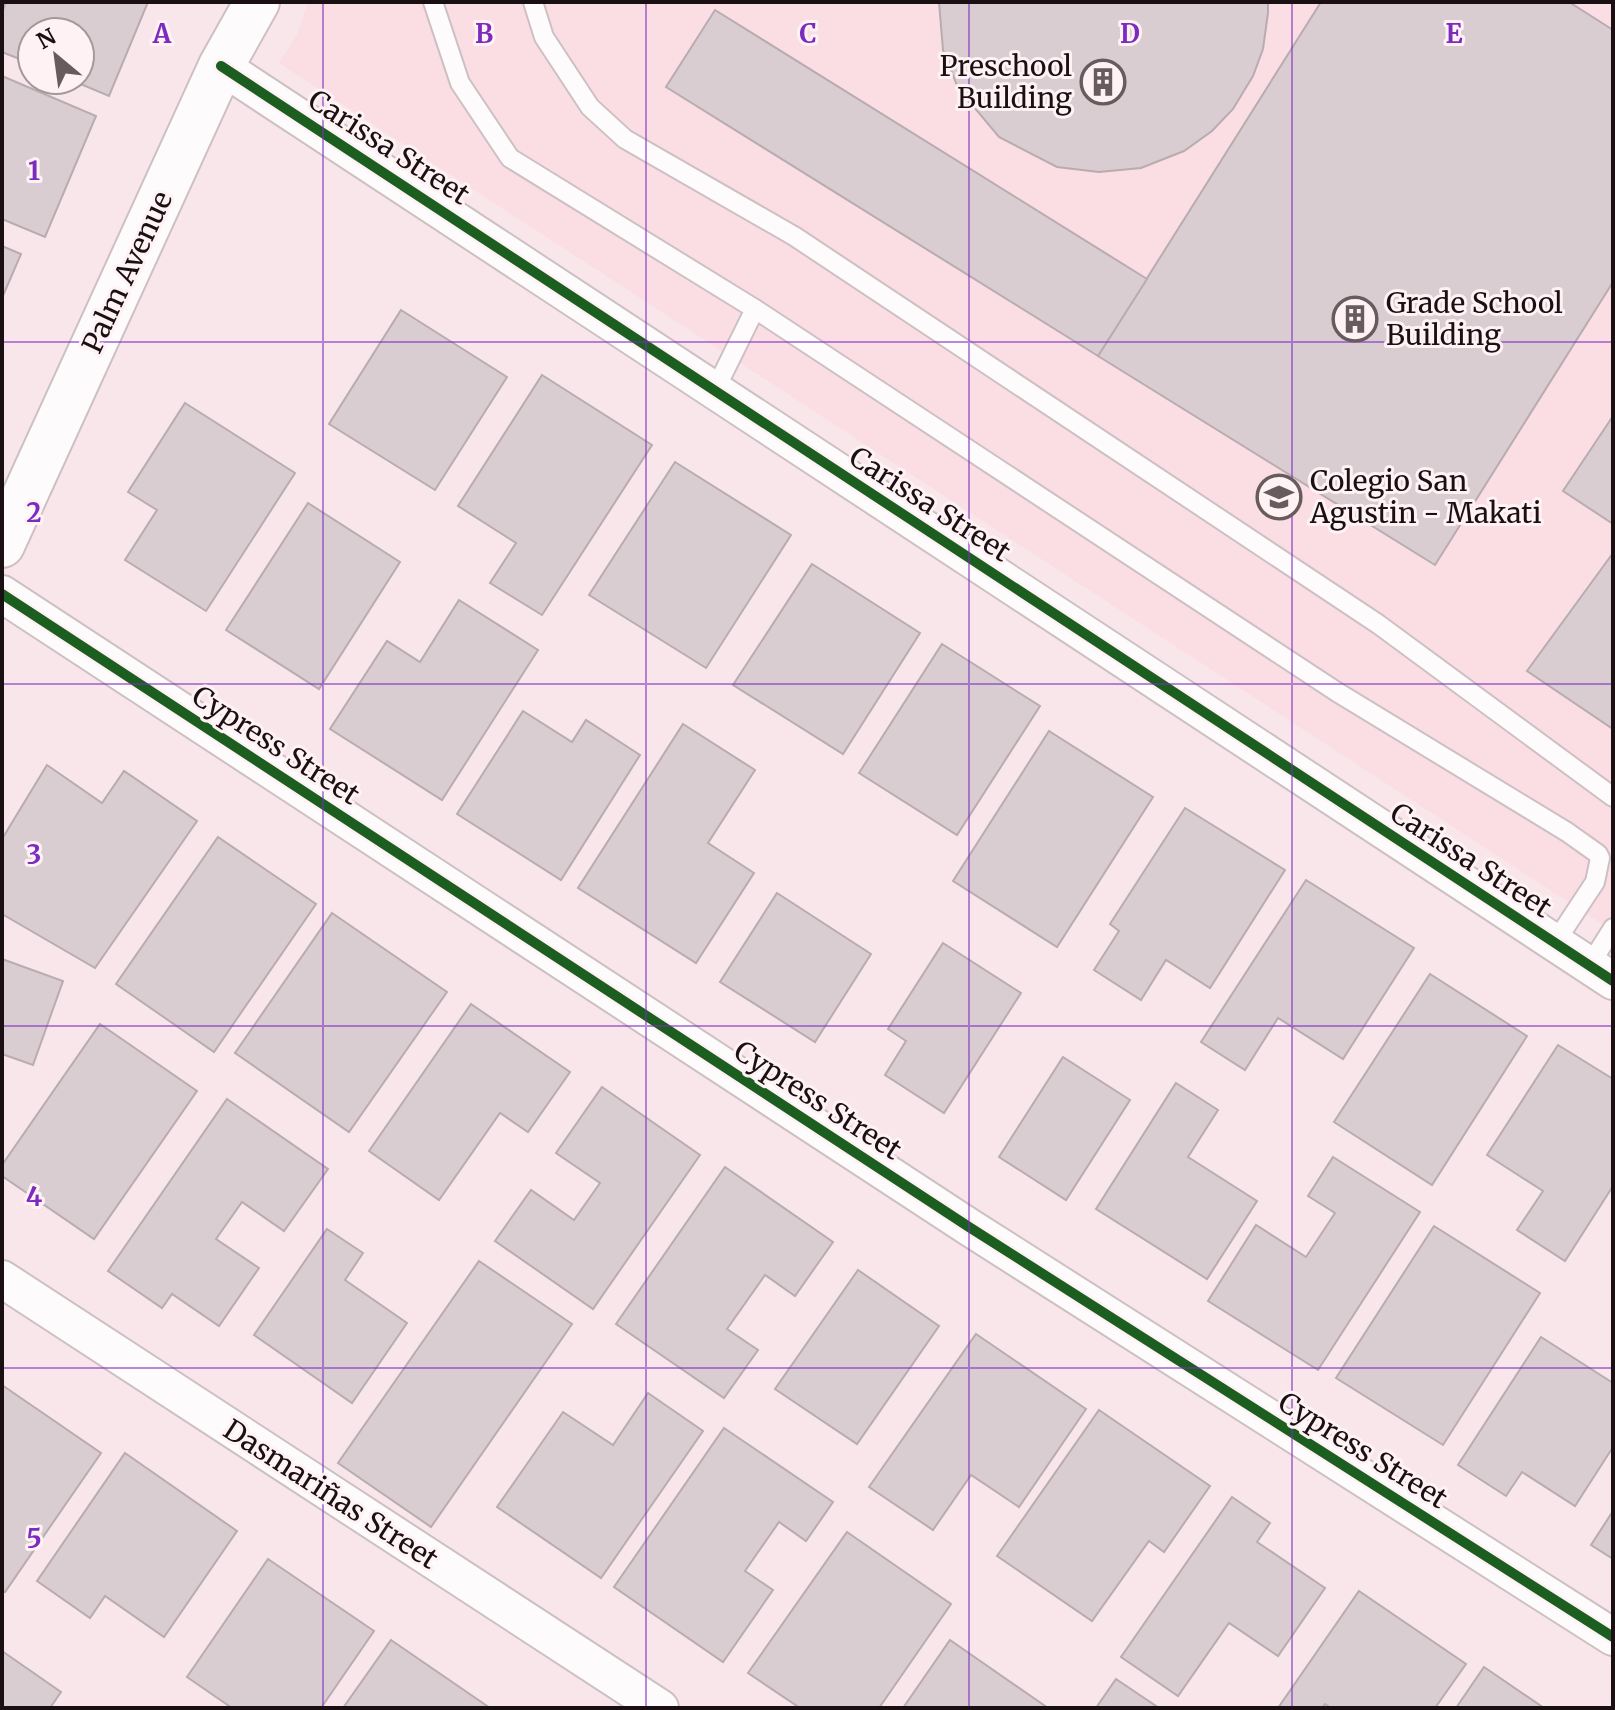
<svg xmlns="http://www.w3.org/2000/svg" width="1615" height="1710" viewBox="0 0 1615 1710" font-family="Merriweather,serif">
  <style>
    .built { fill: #fbdde4 }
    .building { fill: #dacdd2; stroke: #b8acb0; stroke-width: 2 }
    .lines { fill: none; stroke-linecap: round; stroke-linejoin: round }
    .service-casing { stroke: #cdc0c3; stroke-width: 22 }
    .minor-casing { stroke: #cdc0c3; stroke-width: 40 }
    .tertiary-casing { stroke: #cdc0c3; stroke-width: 48 }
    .service { stroke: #fefbfc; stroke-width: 18 }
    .minor { stroke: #fefbfc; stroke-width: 36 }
    .tertiary { stroke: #fefbfc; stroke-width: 44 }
    .cycleway-casing { stroke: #fff2f5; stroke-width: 15 }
    .cycleway { stroke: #1b5e20; stroke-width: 10 }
    .grid { fill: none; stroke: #7b2cbf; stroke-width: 2; stroke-opacity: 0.55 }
    .labels { text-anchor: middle; stroke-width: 6; stroke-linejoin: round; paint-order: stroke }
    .poi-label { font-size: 28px; fill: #1a1013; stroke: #fff2f5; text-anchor: start }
    .street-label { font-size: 28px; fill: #1a1013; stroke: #fff2f5 }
    .grid-label { font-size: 26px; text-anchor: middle; font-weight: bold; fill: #7b2cbf; stroke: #fff2f5; stroke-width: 6; stroke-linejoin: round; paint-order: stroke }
  </style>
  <rect width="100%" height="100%" fill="#f8e6ea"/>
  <!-- built -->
  <path class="built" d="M308,2H1613V931L279,63L298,33Z"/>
  <!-- building -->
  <g class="building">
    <path d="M6,2H148L109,96L71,80H80V32H32V64L2,52V13Z"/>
    <path d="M939,2H1268V13L1263,49L1253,76L1233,109L1212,131L1184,151L1141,168L1099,172L1057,167L999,137L958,88L943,50Z"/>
    <path d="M1321,2H1569L1613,30V282L1435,565L1098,356Z"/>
    <path d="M715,10L1147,279L1098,356L666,87Z"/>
    <path d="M2,76L96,116L45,237L2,219Z"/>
    <path d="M2,246L21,254L2,298Z"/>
    <path d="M401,310L507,377L435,490L329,424Z"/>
    <path d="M542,375L652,445L542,615L490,583L516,543L458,506Z"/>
    <path d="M185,403L295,473L206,611L125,560L157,510L128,492Z"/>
    <path d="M1613,416V524L1563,491Z"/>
    <path d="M675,462L791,535L706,668L589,595Z"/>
    <path d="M308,503L400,562L319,689L226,630Z"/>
    <path d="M1613,553V729L1527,671Z"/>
    <path d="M812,564L920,633L843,754L733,685Z"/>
    <path d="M459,600L538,650L442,800L330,729L387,641L420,662Z"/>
    <path d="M942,644L1040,706L957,835L859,773Z"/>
    <path d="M523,711L572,742L586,720L640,755L561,880L457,814Z"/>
    <path d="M683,724L755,770L708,843L754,873L696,963L578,888Z"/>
    <path d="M1049,731L1153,797L1057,947L953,881Z"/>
    <path d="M47,765L102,803L124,771L197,821L95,968L2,914V839Z"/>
    <path d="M1185,808L1285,870L1210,988L1166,960L1141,1000L1094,970L1119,931L1110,924Z"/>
    <path d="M218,837L316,904L214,1052L116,984Z"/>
    <path d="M1306,880L1414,948L1343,1059L1278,1018L1245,1070L1201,1042Z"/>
    <path d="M777,893L871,954L815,1042L720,982Z"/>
    <path d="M332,913L447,992L349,1132L235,1053Z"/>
    <path d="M943,943L1021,993L944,1113L885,1075L906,1041L888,1029Z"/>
    <path d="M2,959L63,981L33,1065L2,1054Z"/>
    <path d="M1430,974L1527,1036L1432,1185L1334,1122Z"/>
    <path d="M471,1004L570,1072L528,1132L500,1113L439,1200L369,1151Z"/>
    <path d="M100,1024L197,1091L94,1239L2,1176V1165Z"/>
    <path d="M1558,1045L1613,1079V1186L1565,1261L1517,1230L1543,1191L1487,1155Z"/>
    <path d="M1063,1057L1130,1100L1066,1200L999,1157Z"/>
    <path d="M1176,1083L1218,1110L1188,1157L1257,1201L1207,1279L1096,1209Z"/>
    <path d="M602,1087L700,1155L593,1309L495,1241L531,1190L574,1220L600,1183L556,1153Z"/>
    <path d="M227,1099L328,1169L284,1231L242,1202L216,1239L259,1268L219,1326L172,1294L162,1308L108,1271Z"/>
    <path d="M1333,1157L1420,1212L1318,1370L1208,1301L1256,1225L1306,1257L1335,1213L1308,1196Z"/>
    <path d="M725,1167L833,1242L795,1296L765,1275L727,1329L758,1350L724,1398L616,1324Z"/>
    <path d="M1434,1226L1540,1293L1443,1445L1336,1378Z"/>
    <path d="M327,1229L363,1253L345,1280L407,1323L352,1403L254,1335Z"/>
    <path d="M479,1261L572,1324L431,1527L338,1463Z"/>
    <path d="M858,1270L939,1326L857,1444L775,1389Z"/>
    <path d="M976,1334L1086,1409L1019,1507L971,1475L933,1530L869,1487Z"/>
    <path d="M1541,1337L1613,1383V1447L1575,1506L1522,1472L1506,1496L1458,1465Z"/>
    <path d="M2,1385L101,1453L5,1592L2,1590Z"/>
    <path d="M648,1393L703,1431L601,1578L497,1507L563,1412L613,1445Z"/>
    <path d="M1099,1410L1210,1486L1164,1552L1149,1541L1092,1621L997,1556Z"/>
    <path d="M724,1428L833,1502L806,1541L779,1522L745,1571L773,1590L723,1662L614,1587Z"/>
    <path d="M125,1453L237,1531L164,1637L105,1596L90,1618L37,1581Z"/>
    <path d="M1232,1497L1270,1523L1257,1542L1325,1588L1278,1656L1229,1623L1178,1696L1121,1657Z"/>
    <path d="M1613,1511V1559L1591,1545Z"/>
    <path d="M847,1532L951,1604L879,1708H800L748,1673Z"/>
    <path d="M268,1559L374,1631L321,1708H232L187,1677Z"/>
    <path d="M1359,1591L1466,1664L1435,1708H1331L1325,1704L1322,1708H1278Z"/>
    <path d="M391,1640L490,1708H343Z"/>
    <path d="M950,1640L1048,1708H903Z"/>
    <path d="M2,1651L61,1692L50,1708H2Z"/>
    <path d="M1484,1667L1544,1708H1456Z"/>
    <path d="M1116,1679L1159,1708H1096Z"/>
  </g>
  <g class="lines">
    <!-- service casing -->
    <g class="service-casing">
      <g id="service">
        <path d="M433,2L460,83L510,158L755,309L1337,692L1567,832L1598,854L1600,858L1595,882L1554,944"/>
        <path d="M533,2L544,37L590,107L625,139L794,236L1378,624L1613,797"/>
        <path d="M715,390L755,309"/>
        <path d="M1589,966L1613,928"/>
      </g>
    </g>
    <!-- minor casing -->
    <g class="minor-casing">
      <g id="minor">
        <path d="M221,66L1613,981"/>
        <path d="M2,594L969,1227L1613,1637"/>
        <path d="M2,1279L660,1708"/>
      </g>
    </g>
    <!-- tertiary casing -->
    <g class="tertiary-casing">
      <path id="tertiary" d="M2,545L221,66L257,2"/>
    </g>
    <!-- service -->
    <use href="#service" class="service"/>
    <!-- minor -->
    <use href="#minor" class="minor"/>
    <!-- tertiary -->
    <use href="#tertiary" class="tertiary"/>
    <!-- cycleway casing -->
    <g class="cycleway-casing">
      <g id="cycleway">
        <path d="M221,66L1613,981"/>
        <path d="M2,594L969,1227L1613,1637"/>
      </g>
    </g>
    <!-- cycleway -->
    <use href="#cycleway" class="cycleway"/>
  </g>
  <!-- grid -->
  <path class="grid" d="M323,2V1708M646,2V1708M969,2V1708M1292,2V1708M2,342H1613M2,684H1613M2,1026H1613M2,1368H1613"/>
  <!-- icons -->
  <defs>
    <g id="building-ring" transform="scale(2.3)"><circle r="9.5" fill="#fff2f5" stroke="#685b5e" stroke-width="1.5"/><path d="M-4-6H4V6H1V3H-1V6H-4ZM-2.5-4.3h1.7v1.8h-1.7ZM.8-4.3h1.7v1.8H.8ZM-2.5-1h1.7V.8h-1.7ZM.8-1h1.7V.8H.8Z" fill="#685b5e"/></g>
    <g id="school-ring" transform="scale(2.3)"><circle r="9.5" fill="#fff2f5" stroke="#685b5e" stroke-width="1.5"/><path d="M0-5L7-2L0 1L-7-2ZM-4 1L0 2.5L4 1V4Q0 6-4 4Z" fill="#685b5e"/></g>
  </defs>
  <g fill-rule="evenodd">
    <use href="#building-ring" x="1103" y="82"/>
    <use href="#building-ring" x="1355" y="319"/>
    <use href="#school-ring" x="1279" y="497"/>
  </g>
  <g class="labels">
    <!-- poi labels -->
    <g class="poi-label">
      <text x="1072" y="76" text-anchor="end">Preschool<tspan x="1072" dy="32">Building</tspan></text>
      <text x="1386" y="313">Grade School<tspan x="1386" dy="32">Building</tspan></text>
      <text x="1310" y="491">Colegio San<tspan x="1310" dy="32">Agustin - Makati</tspan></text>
    </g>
    <!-- street labels -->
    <g class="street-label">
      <text transform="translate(389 147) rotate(33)" y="10">Carissa Street</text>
      <text transform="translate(127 272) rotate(-65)" y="10">Palm Avenue</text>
      <text transform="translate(930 504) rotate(33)" y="10">Carissa Street</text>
      <text transform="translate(276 745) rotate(33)" y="10">Cypress Street</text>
      <text transform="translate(1471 860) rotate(33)" y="10">Carissa Street</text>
      <text transform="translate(818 1100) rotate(33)" y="10">Cypress Street</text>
      <text transform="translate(1363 1450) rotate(32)" y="10">Cypress Street</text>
      <text transform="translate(331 1494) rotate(33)" y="10">Dasmariñas Street</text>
    </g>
  </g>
  <g class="grid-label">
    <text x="162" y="43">A</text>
    <text x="484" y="43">B</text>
    <text x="808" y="43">C</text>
    <text x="1130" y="43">D</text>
    <text x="1454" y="43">E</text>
    <text x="34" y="180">1</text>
    <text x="34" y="522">2</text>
    <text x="34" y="864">3</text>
    <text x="34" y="1206">4</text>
    <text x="34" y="1548">5</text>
  </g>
  <!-- border -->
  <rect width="1615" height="1710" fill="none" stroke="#1a1013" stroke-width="8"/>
  <!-- north arrow -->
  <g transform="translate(56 56) rotate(331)"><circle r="38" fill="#fff2f5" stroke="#a3989b" stroke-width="2"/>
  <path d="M0-6L14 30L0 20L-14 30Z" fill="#685b5e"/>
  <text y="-12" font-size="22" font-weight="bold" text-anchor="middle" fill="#1a1013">N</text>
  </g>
</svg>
